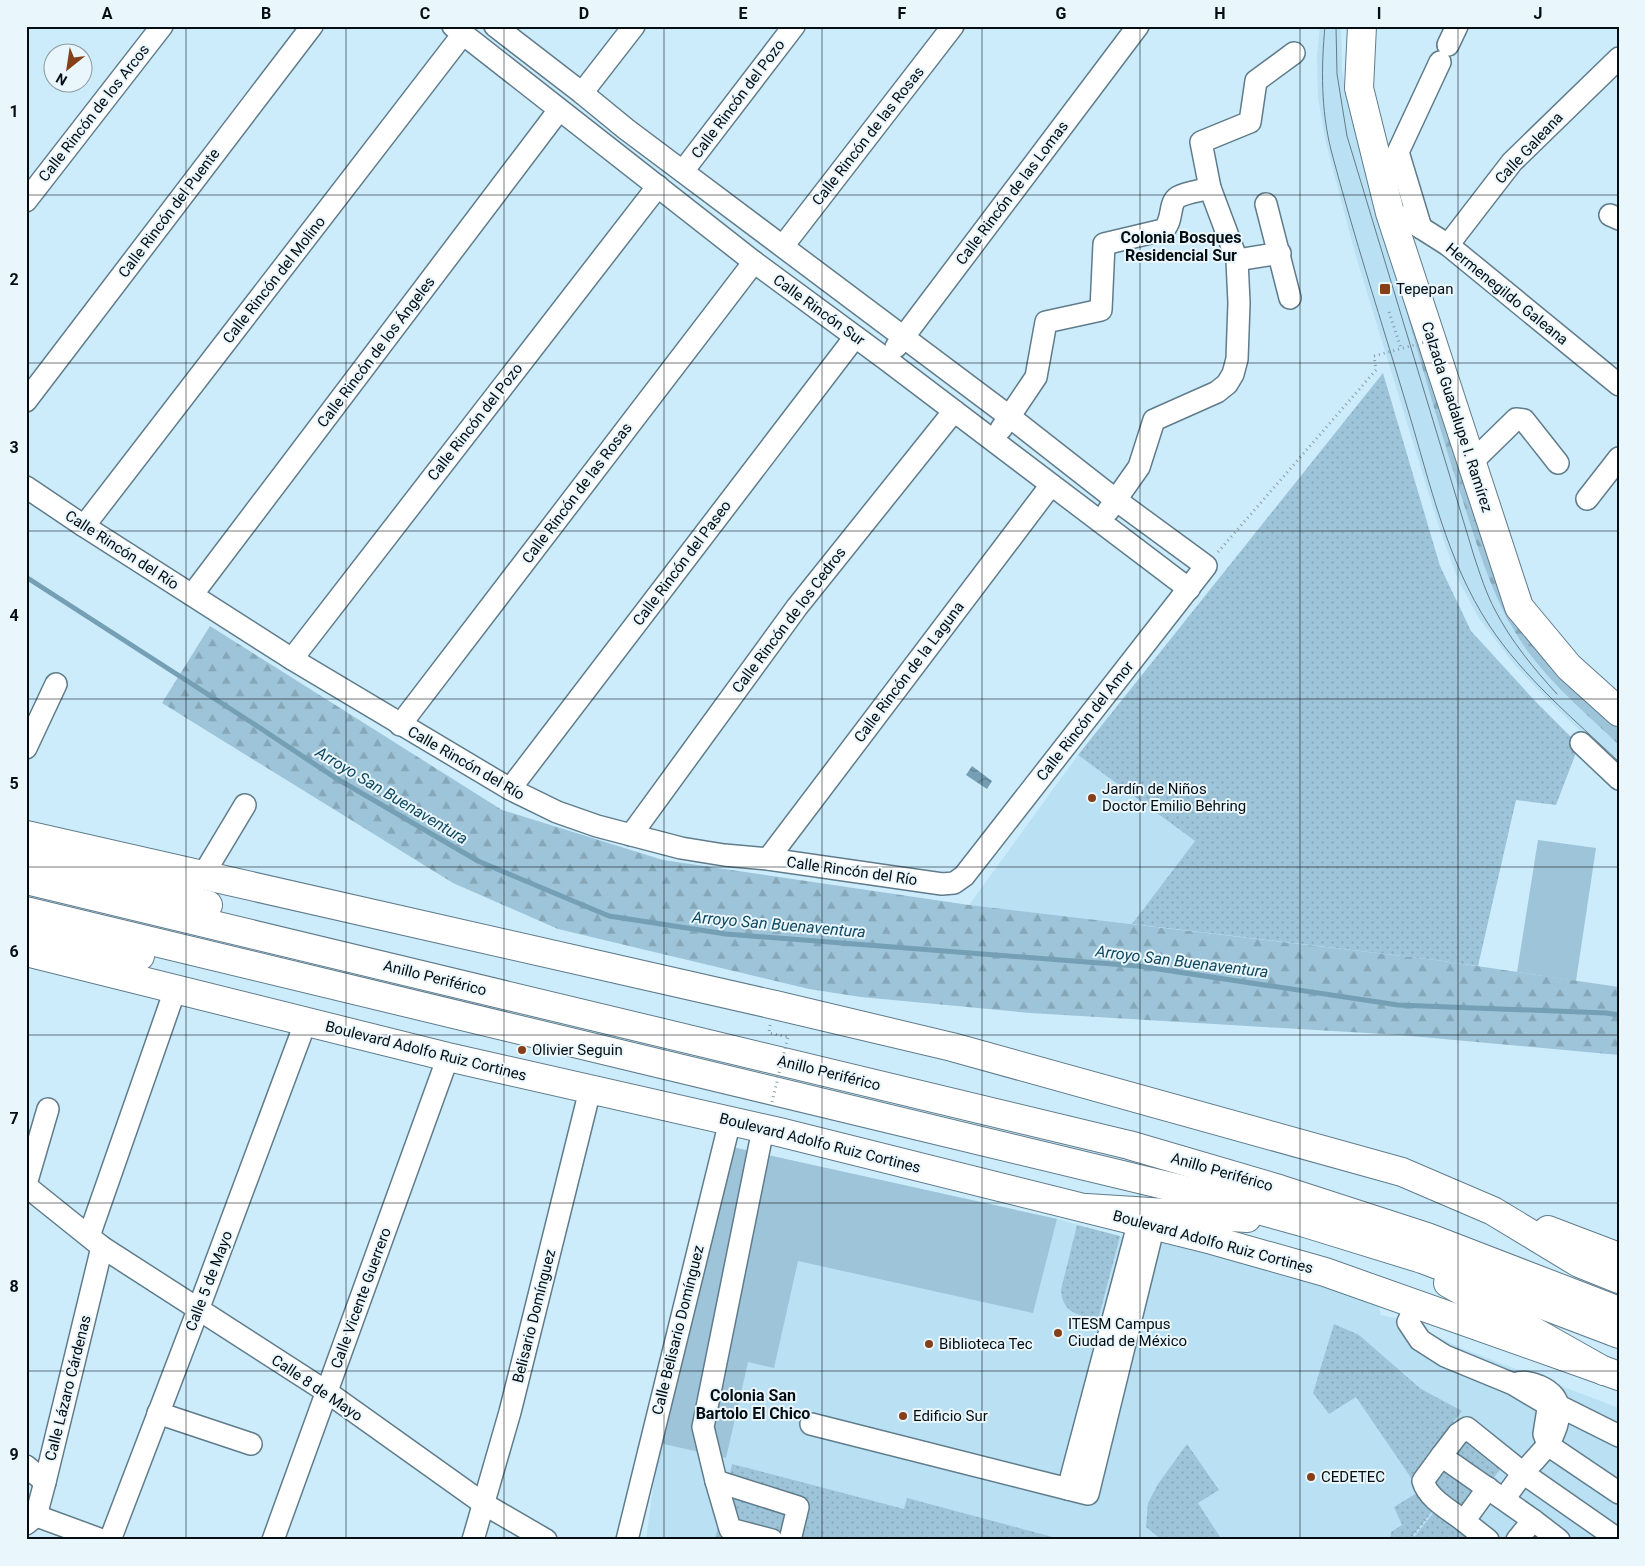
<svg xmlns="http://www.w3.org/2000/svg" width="1645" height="1566" viewBox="0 0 1645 1566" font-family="Roboto,sans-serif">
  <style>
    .built { fill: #b9e0f3 }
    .grass { fill: #9dc4d8 }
    .forest { fill: url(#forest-firs) }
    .park { fill: url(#park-dots) }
    .water { fill: url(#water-waves) }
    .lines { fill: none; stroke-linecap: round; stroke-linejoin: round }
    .stream { stroke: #759fb4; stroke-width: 5 }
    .minor-casing { stroke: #607c8b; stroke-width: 24 }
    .major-casing { stroke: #607c8b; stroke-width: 30 }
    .highway-casing { stroke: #607c8b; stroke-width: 30 }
    .path { stroke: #869eaa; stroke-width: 3; stroke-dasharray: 1 4; stroke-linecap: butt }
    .minor { stroke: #fff; stroke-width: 21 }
    .major { stroke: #fff; stroke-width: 28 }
    .highway { stroke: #fff; stroke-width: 28 }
    .tram { stroke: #667a85; stroke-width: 1 }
    .path-bridge { stroke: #869eaa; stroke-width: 3; stroke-dasharray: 1 4; stroke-linecap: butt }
    .grid { fill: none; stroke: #040d12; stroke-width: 1; stroke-opacity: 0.55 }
    .poi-dot { fill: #853f19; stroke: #e9f6fc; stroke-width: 2 }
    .labels { text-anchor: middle; stroke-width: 4; stroke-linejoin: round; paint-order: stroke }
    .street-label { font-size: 15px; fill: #040d12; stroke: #e9f6fc }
    .poi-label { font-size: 15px; fill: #040d12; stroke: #e9f6fc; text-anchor: start }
    .neighbourhood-label { font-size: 16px; font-weight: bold; fill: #040d12; stroke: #e9f6fc }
    .water-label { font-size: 16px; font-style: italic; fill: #0f485f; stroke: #e9f6fc }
    .neatline { fill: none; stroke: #040d12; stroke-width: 2 }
    .grid-label { font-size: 16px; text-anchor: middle; font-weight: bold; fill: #040d12 }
  </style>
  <defs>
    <pattern id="forest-firs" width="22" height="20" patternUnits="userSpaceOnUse" patternTransform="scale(1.25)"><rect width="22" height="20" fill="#9dc4d8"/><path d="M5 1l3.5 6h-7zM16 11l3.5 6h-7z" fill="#86a7b8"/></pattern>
    <pattern id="park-dots" width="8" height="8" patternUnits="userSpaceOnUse" patternTransform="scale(1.25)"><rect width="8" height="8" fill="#9dc4d8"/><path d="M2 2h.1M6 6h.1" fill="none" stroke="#86a7b8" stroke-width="1.8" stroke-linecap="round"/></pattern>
    <pattern id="water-waves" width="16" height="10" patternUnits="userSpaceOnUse" patternTransform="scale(1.25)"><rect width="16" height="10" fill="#759fb4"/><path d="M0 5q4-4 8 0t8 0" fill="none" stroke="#5e8091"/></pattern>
  </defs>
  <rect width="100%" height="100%" fill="#ccecfc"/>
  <!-- built -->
  <g class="built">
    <path d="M1320,26H1341L1342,70L1346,92L1363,162L1436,415L1481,557L1490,581L1510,624L1521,642L1535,660L1552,680L1619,745V768L1546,698L1514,664L1478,617L1457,577L1439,527L1355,253L1326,143L1318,98L1317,56Z"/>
    <path d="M1078,755L1195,841L1132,924L969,905Z"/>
    <path d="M732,1147L1057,1219L1133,1240L1159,1238L1292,1272L1378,1304L1381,1315L1399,1319L1461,1348L1619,1408V1540H646L659,1443Z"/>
  </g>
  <!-- grass -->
  <g class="grass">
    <path d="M1538,840L1596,848L1576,981L1517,972Z"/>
    <path d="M732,1147L1057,1219L1033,1313L798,1261L774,1368L748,1362L726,1458L659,1443Z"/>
  </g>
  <!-- forest -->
  <g class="forest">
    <path d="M1390,253L1489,557L1595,704L1619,727V745C1585,712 1546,680 1520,640C1490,594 1476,541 1459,489C1434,411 1412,332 1390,253Z"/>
    <path d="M210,626L502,810L663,860L969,905L1436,960L1619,987V1055L1400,1035L1030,1013L861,997L809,989L558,929L453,883L162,703Z"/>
  </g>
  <!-- park -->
  <g class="park">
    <path d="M1383,373L1440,566L1471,631L1536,702L1579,745L1556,805L1516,800L1478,966L1436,960L1132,924L1195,841L1078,755Z"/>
    <path d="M1077,1225L1120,1236L1098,1320C1077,1314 1063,1314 1061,1290Z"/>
    <path d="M1334,1324L1359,1335L1421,1389L1462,1411L1426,1457L1421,1473L1435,1508L1409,1540H1390L1391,1532L1402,1525L1394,1507L1420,1491L1356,1397L1329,1414L1313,1393Z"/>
    <path d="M1463,1419L1510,1457L1454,1528L1470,1540H1412L1438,1507L1429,1483Z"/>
    <path d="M1187,1444L1219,1490L1198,1503L1222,1540H1162L1146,1527L1148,1503L1158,1484Z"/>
    <path d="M732,1464L904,1509L907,1498L1064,1540H715Z"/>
  </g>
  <!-- water -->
  <path class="water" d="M972,766L992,781L987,789L966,775Z"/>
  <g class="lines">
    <!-- stream -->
    <path class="stream" d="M26,577L257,726L334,777L478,861L609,916L726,934L1138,966L1398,1005L1606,1013L1619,1015"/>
    <!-- minor casing -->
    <g class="minor-casing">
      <g id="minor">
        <path d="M453,26L754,262L887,360L1189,589"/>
        <path d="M1448,45L1457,26"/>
        <path d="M582,93L634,26"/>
        <path d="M683,171L794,26"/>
        <path d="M26,201L162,26"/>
        <path d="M1266,204L1290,298"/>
        <path d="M1390,213L1407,219L1448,245L1619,385"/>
        <path d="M1610,215L1619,219"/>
        <path d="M1421,228L1398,152L1440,62"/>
        <path d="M1448,245L1512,162L1619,58"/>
        <path d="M783,246L953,26"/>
        <path d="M1237,260L1280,253"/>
        <path d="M896,347L1138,26"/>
        <path d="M26,401L312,26"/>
        <path d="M1001,429L1036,377L1046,322L1101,310L1104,244L1163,230C1174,221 1168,203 1178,197C1187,192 1200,191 1210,188L1201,142L1250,122L1256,81L1294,53"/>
        <path d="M1471,463L1516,419L1524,420L1558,463"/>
        <path d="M26,487L84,526L292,659L510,789L557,812L597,826L681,848L724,855L768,859L942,884L954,883L964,876L1206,566L1116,500L1010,417L626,129L582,93L495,26"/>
        <path d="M1587,499L1619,458"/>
        <path d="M1108,511L1139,467L1154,420L1217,392L1227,384L1233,374L1237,359L1239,303L1237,260L1210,188"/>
        <path d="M84,526L463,34"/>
        <path d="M192,595L559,110"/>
        <path d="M292,659L658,186"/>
        <path d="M400,725L754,262"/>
        <path d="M1581,743L1619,779"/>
        <path d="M26,748L56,684"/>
        <path d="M510,789L855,337"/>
        <path d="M631,835L797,607L954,411"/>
        <path d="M768,859L1051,485"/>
        <path d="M203,875L245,805"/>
        <path d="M763,1129L703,1427L716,1481L730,1529L772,1540"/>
        <path d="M26,1184L48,1109"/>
        <path d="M26,1186L102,1247L327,1392L484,1504L546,1540"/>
        <path d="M89,1236L175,990"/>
        <path d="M1416,1305L1408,1322L1420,1340L1445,1356L1513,1384L1545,1403L1548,1409L1544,1434L1548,1445C1561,1422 1567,1398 1539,1386C1528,1382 1524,1381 1513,1384"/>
        <path d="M1559,1406L1619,1436"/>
        <path d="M158,1413L251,1444"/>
        <path d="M811,1424L1068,1489L1139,1221"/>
        <path d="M1442,1455L1423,1481C1428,1499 1450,1510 1464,1521"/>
        <path d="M26,1466L45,1482"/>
        <path d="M716,1481L798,1507L790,1540"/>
        <path d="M1068,1489L1088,1494L1154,1225"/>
        <path d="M1504,1499L1523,1473L1548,1445L1619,1493"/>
        <path d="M26,1512L102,1540"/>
        <path d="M1533,1520L1559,1540"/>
        <path d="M26,1524L36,1516L45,1482L102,1247"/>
        <path d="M110,1540L198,1310L306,1021"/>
        <path d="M273,1540L448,1057"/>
        <path d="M473,1540L510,1412L590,1090"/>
        <path d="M627,1540L730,1121"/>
        <path d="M1488,1540L1464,1521L1488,1488"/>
        <path d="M1517,1540L1533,1520L1447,1460L1442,1455L1458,1434L1467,1428L1523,1473L1619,1540"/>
      </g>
    </g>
    <!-- major casing -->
    <g class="major-casing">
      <g id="major">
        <path d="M1362,26L1359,88L1390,213L1519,607L1569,667L1619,712"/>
        <path d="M26,835L775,1005L952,1047L1402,1172L1493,1211L1579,1263L1619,1279"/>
        <path d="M26,952L448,1057L779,1132L1212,1240L1325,1272L1619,1376"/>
        <path d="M1548,1230L1619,1257"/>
      </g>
    </g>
    <!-- highway casing -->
    <g class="highway-casing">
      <g id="highway">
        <path d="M26,854L208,905"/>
        <path d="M26,880L1129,1145L1279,1189L1427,1237L1619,1311"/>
        <path d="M26,911L1193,1192L1302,1222L1422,1259L1619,1334"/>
        <path d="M26,933L140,956"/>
        <path d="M1086,1208L1247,1218"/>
        <path d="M1448,1283L1604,1371"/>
      </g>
    </g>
    <!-- path -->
    <g class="path">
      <path d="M1389,312L1401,348"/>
      <path d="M1218,552L1376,370L1374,356"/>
      <path d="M770,1025L769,1033L788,1037"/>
      <path d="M1409,1540L1428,1516"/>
    </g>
    <!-- minor -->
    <use href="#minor" class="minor"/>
    <!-- major -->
    <use href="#major" class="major"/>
    <!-- highway -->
    <use href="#highway" class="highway"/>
    <!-- tram -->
    <g class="tram">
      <path d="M1325,26C1321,68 1321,109 1331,150C1354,237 1382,323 1408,410C1430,483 1447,561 1489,625C1524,678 1574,719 1619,762"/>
      <path d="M1336,26L1337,74L1347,136L1474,556C1480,574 1486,593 1495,610C1511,641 1534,669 1557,694"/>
    </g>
    <!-- path-bridge -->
    <g class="path-bridge">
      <path d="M1374,356L1432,340"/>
      <path d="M772,1102L788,1037"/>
    </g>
  </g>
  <!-- grid -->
  <path class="grid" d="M186,26V1540M346,26V1540M504,26V1540M664,26V1540M822,26V1540M982,26V1540M1140,26V1540M1300,26V1540M1458,26V1540M26,195H1619M26,363H1619M26,531H1619M26,699H1619M26,867H1619M26,1035H1619M26,1203H1619M26,1371H1619"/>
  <!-- markers -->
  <g class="poi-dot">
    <rect x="1379" y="283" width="12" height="12" rx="2.5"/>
    <circle cx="1092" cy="798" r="5"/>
    <circle cx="522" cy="1050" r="5"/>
    <circle cx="1058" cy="1333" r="5"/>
    <circle cx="929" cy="1344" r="5"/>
    <circle cx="903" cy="1416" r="5"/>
    <circle cx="1311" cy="1477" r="5"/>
  </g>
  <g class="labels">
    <!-- street labels -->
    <g class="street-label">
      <text transform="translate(738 99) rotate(-53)" y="5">Calle Rincón del Pozo</text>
      <text transform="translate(94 113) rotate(-52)" y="5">Calle Rincón de los Arcos</text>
      <text transform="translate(868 136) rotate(-52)" y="5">Calle Rincón de las Rosas</text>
      <text transform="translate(1529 148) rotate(-47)" y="5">Calle Galeana</text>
      <text transform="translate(1012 193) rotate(-53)" y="5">Calle Rincón de las Lomas</text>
      <text transform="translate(169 213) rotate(-53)" y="5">Calle Rincón del Puente</text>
      <text transform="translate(274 280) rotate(-52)" y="5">Calle Rincón del Molino</text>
      <text transform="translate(1507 294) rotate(39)" y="5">Hermenegildo Galeana</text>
      <text transform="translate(819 310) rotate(36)" y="5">Calle Rincón Sur</text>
      <text transform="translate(376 352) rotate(-53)" y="5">Calle Rincón de los Ángeles</text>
      <text transform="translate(1457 417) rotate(72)" y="5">Calzada Guadalupe I. Ramírez</text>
      <text transform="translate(475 422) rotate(-52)" y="5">Calle Rincón del Pozo</text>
      <text transform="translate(577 493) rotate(-53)" y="5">Calle Rincón de las Rosas</text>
      <text transform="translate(122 550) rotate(33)" y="5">Calle Rincón del Río</text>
      <text transform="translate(682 563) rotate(-53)" y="5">Calle Rincón del Paseo</text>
      <text transform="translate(789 620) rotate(-53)" y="5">Calle Rincón de los Cedros</text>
      <text transform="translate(909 672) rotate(-53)" y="5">Calle Rincón de la Laguna</text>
      <text transform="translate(1085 721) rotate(-52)" y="5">Calle Rincón del Amor</text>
      <text transform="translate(466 763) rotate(30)" y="5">Calle Rincón del Río</text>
      <text transform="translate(852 871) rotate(8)" y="5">Calle Rincón del Río</text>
      <text transform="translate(435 978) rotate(14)" y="5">Anillo Periférico</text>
      <text transform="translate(426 1051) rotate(14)" y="5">Boulevard Adolfo Ruiz Cortines</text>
      <text transform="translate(829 1073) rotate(14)" y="5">Anillo Periférico</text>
      <text transform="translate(820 1143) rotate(14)" y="5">Boulevard Adolfo Ruiz Cortines</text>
      <text transform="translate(1222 1172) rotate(16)" y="5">Anillo Periférico</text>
      <text transform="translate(1213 1242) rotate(15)" y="5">Boulevard Adolfo Ruiz Cortines</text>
      <text transform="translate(209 1281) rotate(-69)" y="5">Calle 5 de Mayo</text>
      <text transform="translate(361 1298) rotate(-70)" y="5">Calle Vicente Guerrero</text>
      <text transform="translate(534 1316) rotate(-76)" y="5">Belisario Domínguez</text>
      <text transform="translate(678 1330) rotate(-76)" y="5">Calle Belisario Domínguez</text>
      <text transform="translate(68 1388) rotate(-76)" y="5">Calle Lázaro Cárdenas</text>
      <text transform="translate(317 1388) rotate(34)" y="5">Calle 8 de Mayo</text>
    </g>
    <!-- poi labels -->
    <g class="poi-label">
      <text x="1396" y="294">Tepepan</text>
      <text x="1102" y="794">Jardín de Niños<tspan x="1102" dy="17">Doctor Emilio Behring</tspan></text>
      <text x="532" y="1055">Olivier Seguin</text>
      <text x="1068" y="1329">ITESM Campus<tspan x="1068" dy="17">Ciudad de México</tspan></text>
      <text x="939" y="1349">Biblioteca Tec</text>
      <text x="913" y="1421">Edificio Sur</text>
      <text x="1321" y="1482">CEDETEC</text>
    </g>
    <!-- neighbourhood labels -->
    <g class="neighbourhood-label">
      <text x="1181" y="243">Colonia Bosques<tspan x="1181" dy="18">Residencial Sur</tspan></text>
      <text x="753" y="1401">Colonia San<tspan x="753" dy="18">Bartolo El Chico</tspan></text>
    </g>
    <!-- water labels -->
    <g class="water-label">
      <text transform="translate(392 795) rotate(31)" y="6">Arroyo San Buenaventura</text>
      <text transform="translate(779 924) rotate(5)" y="6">Arroyo San Buenaventura</text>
      <text transform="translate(1182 961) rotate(7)" y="6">Arroyo San Buenaventura</text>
    </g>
  </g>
  <!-- border -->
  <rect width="1645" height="1566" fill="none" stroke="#e9f6fc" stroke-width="55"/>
  <!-- north arrow -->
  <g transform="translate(68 68) rotate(210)"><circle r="24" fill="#e9f6fc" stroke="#8d999e"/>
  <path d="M0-4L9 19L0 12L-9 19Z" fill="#853f19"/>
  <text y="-8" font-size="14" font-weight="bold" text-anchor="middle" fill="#040d12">N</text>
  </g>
  <rect x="28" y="28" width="1590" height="1510" class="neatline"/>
  <g class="grid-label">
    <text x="107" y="19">A</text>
    <text x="266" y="19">B</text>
    <text x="425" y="19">C</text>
    <text x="584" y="19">D</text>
    <text x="743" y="19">E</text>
    <text x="902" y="19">F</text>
    <text x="1061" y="19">G</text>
    <text x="1220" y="19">H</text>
    <text x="1379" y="19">I</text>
    <text x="1538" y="19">J</text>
    <text x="14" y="117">1</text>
    <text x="14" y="285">2</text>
    <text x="14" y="453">3</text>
    <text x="14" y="621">4</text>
    <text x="14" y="789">5</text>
    <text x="14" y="957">6</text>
    <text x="14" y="1124">7</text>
    <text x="14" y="1292">8</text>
    <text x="14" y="1460">9</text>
  </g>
</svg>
